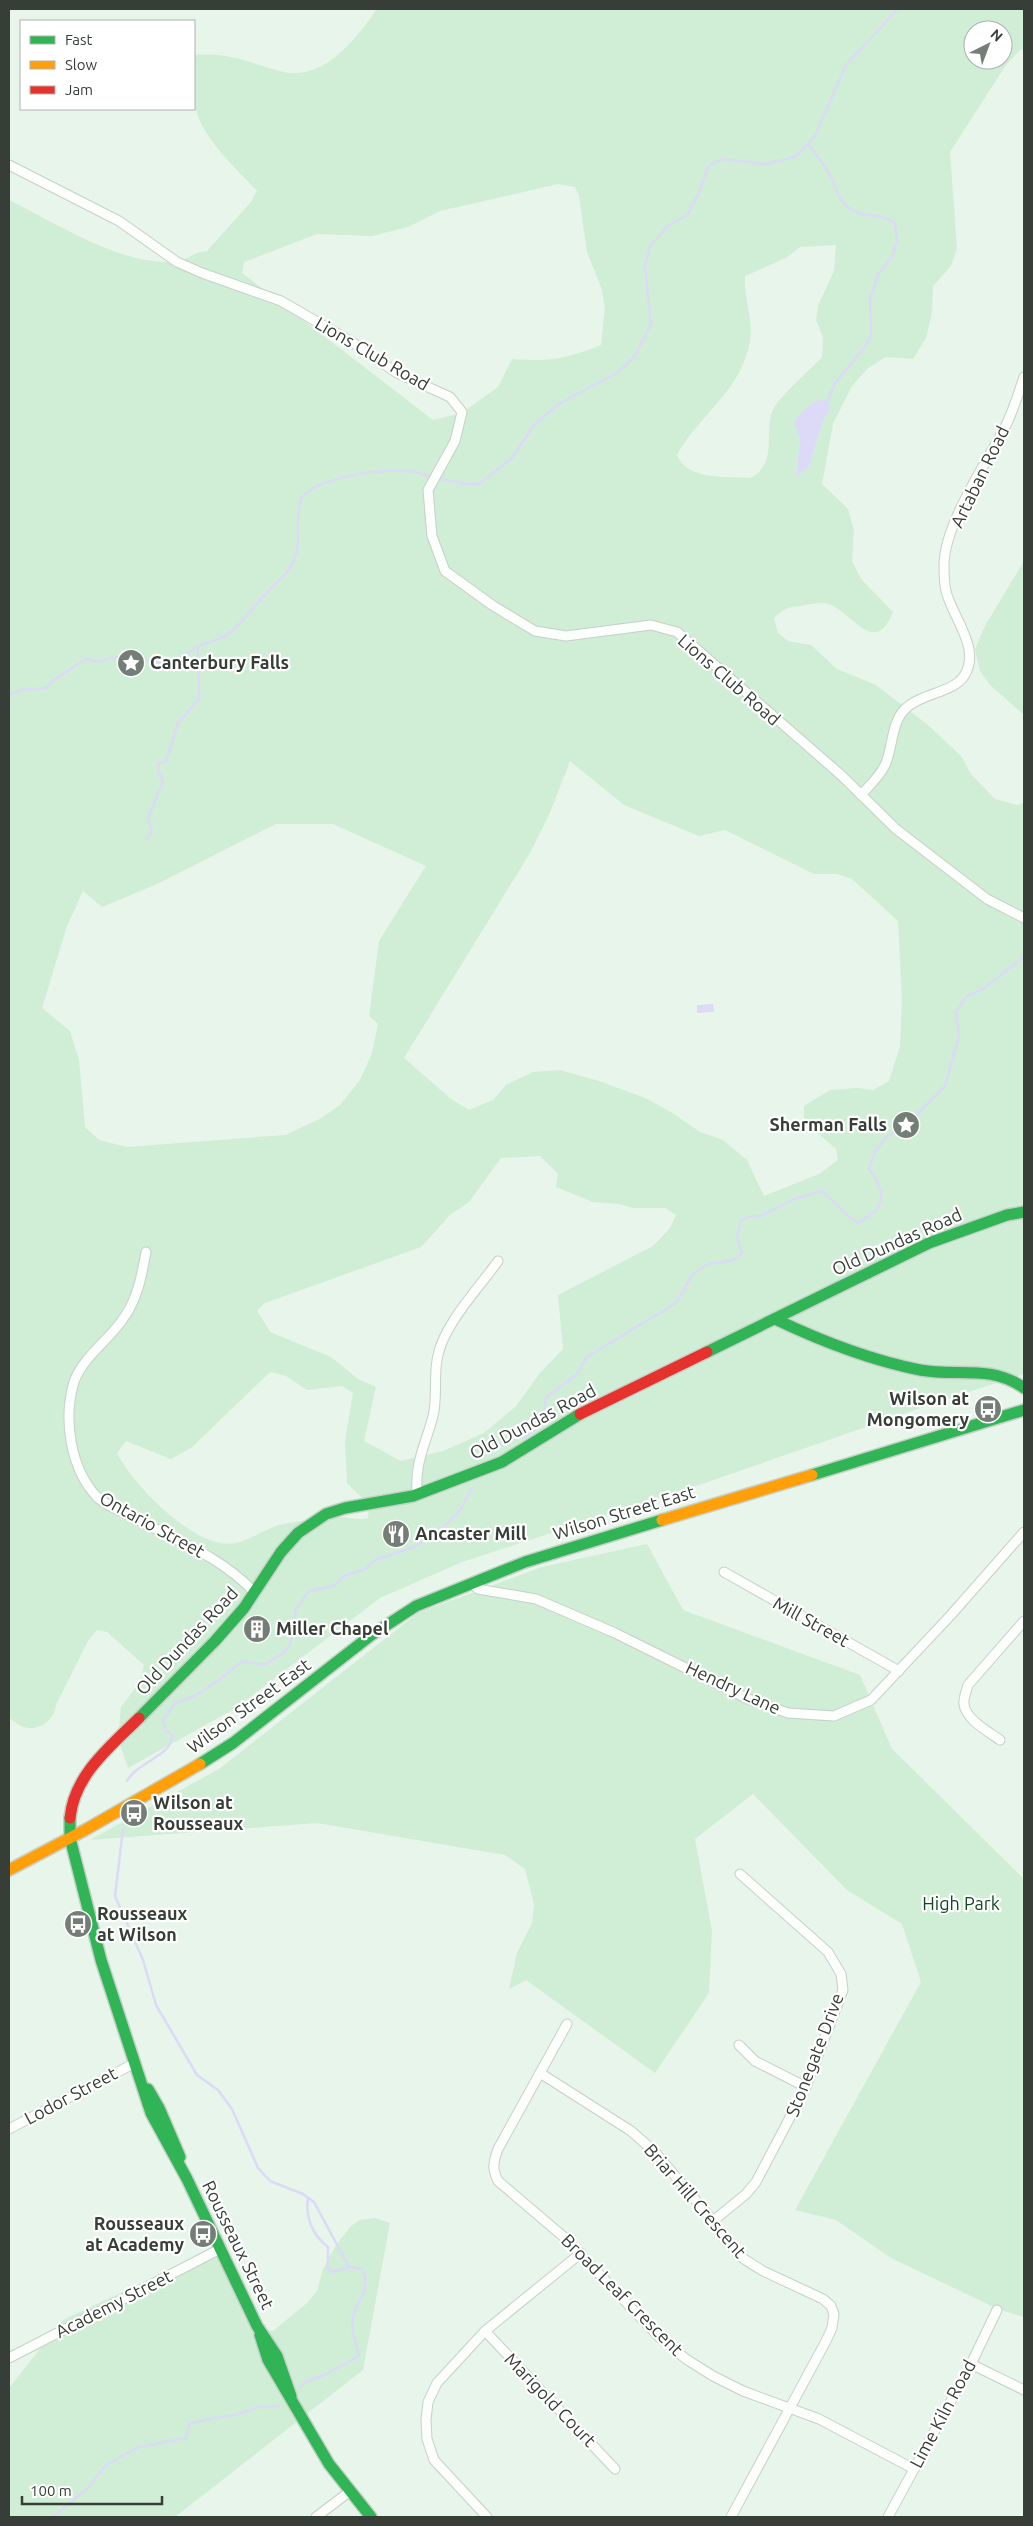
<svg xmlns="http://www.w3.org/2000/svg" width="1033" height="2526" viewBox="0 0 1033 2526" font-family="Ubuntu,sans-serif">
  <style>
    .green { fill: #cfeed5; fill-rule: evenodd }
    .water { fill: #dcdaf7 }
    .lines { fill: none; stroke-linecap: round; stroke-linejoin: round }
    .stream { stroke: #dcdaf7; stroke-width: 2.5 }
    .street-casing { stroke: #c6d0c8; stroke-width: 11 }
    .fast-casing { stroke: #c6d0c8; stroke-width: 14 }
    .slow-casing { stroke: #c6d0c8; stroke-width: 14 }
    .jam-casing { stroke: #c6d0c8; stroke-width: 14 }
    .street { stroke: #fcfefc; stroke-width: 9 }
    .fast { stroke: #30b455; stroke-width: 11 }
    .slow { stroke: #ff9f0a; stroke-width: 11 }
    .jam { stroke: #e5322d; stroke-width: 11 }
    .labels { text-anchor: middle; stroke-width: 4.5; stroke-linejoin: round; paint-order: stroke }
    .street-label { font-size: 18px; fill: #363e37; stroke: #fff }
    .poi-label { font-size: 18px; font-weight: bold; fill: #363e37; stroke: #fff; text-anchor: start }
    .park-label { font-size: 18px; fill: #0f4822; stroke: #fff }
  </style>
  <rect width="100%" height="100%" fill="#e8f5ea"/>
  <!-- green -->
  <g class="green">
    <path d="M377,9H1024V49L1020,50L1006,65L950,152L957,248L951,266L933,286L932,313L926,338L913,359L885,357L867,369L852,386L833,424L822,484L848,509L854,530L852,561L861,579L893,612C873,661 850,606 824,603C817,602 807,605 801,606C788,607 783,609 774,618L778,633L788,641L811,645L837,669L876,685L928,725L961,756L971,774L995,799L1017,805L1024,803V1374L941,1401L696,1486L462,1562L380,1598L236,1708L128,1768L118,1739L121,1707L140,1682L144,1665L107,1632L97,1630L88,1641L56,1705C54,1720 39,1732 23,1727C18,1725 13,1720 9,1718V200C56,223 126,269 179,261C187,260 193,252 207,251L251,202L257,191C236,168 208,144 197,114C190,96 194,73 194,55C225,51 250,63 280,71C322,84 356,39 377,9ZM973,30H1003V60H973ZM558,184L575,187L579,196L587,252L601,287L605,307L601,345C564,359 552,362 512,359L498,387L462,413L433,420L242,273L244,262L317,234L372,236L408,227L440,211ZM836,245L834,271L818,306L816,320L823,337L822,357C811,369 781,395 774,408C762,429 780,464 750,478C727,476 687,481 677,455C700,413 741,392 750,341C754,318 743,298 745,276L786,258L800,247ZM831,409L824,418L809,467L796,477L800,440ZM570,761L624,805L699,836L725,830L814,874H837L852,879L898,921L902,1001L900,1047L889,1081L873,1090L857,1088L830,1090L804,1106V1121L836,1149L838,1160L819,1174L764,1196L747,1160L723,1140L700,1132L671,1112L645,1098L599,1081L560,1070L533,1072L506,1085L493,1100L469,1110L451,1099L404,1058L530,853L549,815ZM276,824H333L426,866L379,941L369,1016L378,1024L372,1053L360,1080L340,1105L320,1119L285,1135L127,1147L99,1140L85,1127L79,1060L70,1031L42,1008L67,926L83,891L102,907L157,884ZM540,1156L558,1174L556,1187L593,1202L619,1204L634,1208H665L676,1215L670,1228L653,1246L558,1295L563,1349L540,1373L516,1406L484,1433L443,1451L401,1461L364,1441L376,1387L358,1379L331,1357L270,1332L257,1310L265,1303L421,1247L450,1215L469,1202L501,1158ZM270,1372L286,1376L307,1390L342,1386L353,1393L345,1441L347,1483L369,1505L368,1518C356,1521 349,1517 338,1517C322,1518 305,1520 289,1523C270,1525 254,1539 236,1543C197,1552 132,1484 117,1453L126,1441L171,1459L191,1448Z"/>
    <path d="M1024,561V715L990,685L980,671L975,649L985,626Z"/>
    <path d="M647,1544L683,1610L860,1675L892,1749L1024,1879V2317L1000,2310L891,2258L836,2220L795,2210L921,1982L902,1924L847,1890L753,1794L695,1839L712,1931L709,1993L655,2073L526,1980L509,1989L517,1953L532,1923L534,1904L525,1869L505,1855L317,1823L90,1840L219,1769L418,1613L542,1567Z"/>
    <path d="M375,2218L390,2223L363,2370L175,2517H9V2388L63,2320L223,2245L265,2330L273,2331L307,2303L317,2291L323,2269L336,2245L351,2226L360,2220Z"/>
  </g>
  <!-- water -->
  <g class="water">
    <path d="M823,399L831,409L824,418L809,467L796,477L800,440L795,423L797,417L814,402Z"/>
    <path d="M713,1004L714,1012L697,1013V1005Z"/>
  </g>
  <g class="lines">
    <!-- stream -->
    <g class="stream">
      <path d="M808,144C815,154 823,163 829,173C836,185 836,198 848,207C862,219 881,212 895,223L897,241L892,257L878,275L870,298L871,335L865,347L835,383L827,403"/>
      <path d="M437,478L466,484H479L512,458L534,425L560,403L617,373L635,356L651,324L645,266L650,246L668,226L688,214L699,193L708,167L721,159L765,164L795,157L815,136L846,65L898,9"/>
      <path d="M9,694L22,690L46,688L55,679L86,659C103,665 106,657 122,657C138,657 154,665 171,661C181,659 188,652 197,647C206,641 220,641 228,634C242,624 250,610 262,598C274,585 289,574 295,557C302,541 293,506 304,495C324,476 384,469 410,471C417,472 425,475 432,476"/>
      <path d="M147,839L152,832L148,818L163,782L158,769L159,763L166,762L178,723L199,699L198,647"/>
      <path d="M489,1454L502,1442L526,1436L543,1423L546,1398L577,1374L587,1357L676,1303L693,1274L708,1264L734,1260L740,1256L742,1252L737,1238L741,1221L747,1217L761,1216L792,1200L822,1191C835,1202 844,1215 858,1223C864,1219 873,1214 877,1209C887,1195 878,1180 869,1169L875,1152L886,1137L906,1125L945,1086L959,1036L956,1012L967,996L983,989L1024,957"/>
      <path d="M127,1781C137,1762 174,1755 172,1735L166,1731L163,1720L175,1703L195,1696L222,1678L242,1661L264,1665L283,1653L290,1645L296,1609L309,1591L334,1586L344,1576L365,1569L375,1560L414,1547L444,1527L461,1509L472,1488"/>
      <path d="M123,1829L115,1896L143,1960L156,2005L197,2075L218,2090L232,2109L258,2168L270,2181L303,2194L314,2202L349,2267L362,2269C374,2293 352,2302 352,2325C352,2334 357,2346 359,2356L325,2375L305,2382L300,2387"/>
      <path d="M308,2198C305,2216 312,2235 328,2247V2269L332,2272L349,2267"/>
      <path d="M53,2517L89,2487L106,2465L139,2447L186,2438L190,2423L239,2414L259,2407L279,2406"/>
    </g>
    <!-- street casing -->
    <g class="street-casing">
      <g id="street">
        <path d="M9,165L119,221L177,262L202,273L281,301L352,342L397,373L450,397L462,412L455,441L428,490L432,536L445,571L492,605L535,631L566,636L651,625L677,632L841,775L896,829L987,899L1024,918"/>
        <path d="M861,795C869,786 880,776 885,765C893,748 891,723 905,709C921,693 953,693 964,676C982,649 952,617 946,591C944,583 944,572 944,564C945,522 988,461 1007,423C1014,408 1019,392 1024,377"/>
        <path d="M146,1252C142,1274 138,1297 125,1316C111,1339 83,1356 74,1382C63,1419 70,1468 97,1497C105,1505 120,1510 130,1516C173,1539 221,1556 255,1593"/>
        <path d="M417,1494C415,1460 425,1447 433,1416C438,1396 433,1375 438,1355C445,1323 479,1288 498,1261"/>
        <path d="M724,1572L899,1671"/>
        <path d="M472,1583L478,1589L536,1599L615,1633L748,1699L788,1713L834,1716L871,1700L950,1616L1024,1532"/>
        <path d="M1000,1740C989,1732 965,1719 964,1704C963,1698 967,1690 968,1685L1024,1621"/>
        <path d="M567,2024L498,2149C493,2162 492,2169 498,2181L565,2238L658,2336L686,2359L713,2376L743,2391L819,2419L914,2469"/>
        <path d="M739,2045L755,2061L806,2087"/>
        <path d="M540,2073L631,2131L655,2152L713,2221L726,2241L744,2259L763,2271L823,2299L831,2306L834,2314L832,2328L826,2341L731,2517"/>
        <path d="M9,2129L133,2064"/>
        <path d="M713,2221L746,2194L756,2182L806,2087L843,1990L841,1974L828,1952L740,1874"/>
        <path d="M485,2331L615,2469"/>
        <path d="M9,2358L220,2249"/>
        <path d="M971,2364L1024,2390"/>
        <path d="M316,2517L349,2492"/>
        <path d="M487,2517L434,2460L427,2439L426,2420L428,2402L437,2383L485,2331L581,2253"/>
        <path d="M888,2517L971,2364L997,2310"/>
      </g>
    </g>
    <!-- fast casing -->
    <g class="fast-casing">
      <g id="fast">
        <path d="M775,1319C821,1341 870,1360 920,1370C958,1377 990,1364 1024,1388"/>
        <path d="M707,1352L929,1243L1007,1215L1024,1212"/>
        <path d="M812,1475L1024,1410"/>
        <path d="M139,1718L215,1641L244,1608L281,1552L298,1533L326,1514L345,1508L413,1496L502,1462L580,1414"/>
        <path d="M200,1764L233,1743L370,1636L416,1606L525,1562L662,1520"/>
        <path d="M70,1818V1838L101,1960L151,2113L187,2179L257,2326L277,2356L291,2396"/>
        <path d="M148,2089L159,2108L180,2157"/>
        <path d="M260,2335L268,2360L329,2464L371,2517"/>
      </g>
    </g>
    <!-- slow casing -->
    <g class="slow-casing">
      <g id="slow">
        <path d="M662,1520L812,1475"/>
        <path d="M9,1870L85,1830L200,1764"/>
      </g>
    </g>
    <!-- jam casing -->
    <g class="jam-casing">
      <g id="jam">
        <path d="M580,1414L707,1352"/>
        <path d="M70,1818C74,1775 110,1747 139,1718"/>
      </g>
    </g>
    <!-- street -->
    <use href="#street" class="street"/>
    <!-- fast -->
    <use href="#fast" class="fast"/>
    <!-- slow -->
    <use href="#slow" class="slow"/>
    <!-- jam -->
    <use href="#jam" class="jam"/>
  </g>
  <!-- icons -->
  <defs>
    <g id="sight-disc" transform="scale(1.4375)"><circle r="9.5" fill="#747e76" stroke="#fff"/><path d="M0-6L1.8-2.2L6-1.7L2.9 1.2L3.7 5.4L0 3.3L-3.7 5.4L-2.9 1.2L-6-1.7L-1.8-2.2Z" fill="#fff"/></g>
    <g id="bus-disc" transform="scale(1.4375)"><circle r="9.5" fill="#747e76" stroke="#fff"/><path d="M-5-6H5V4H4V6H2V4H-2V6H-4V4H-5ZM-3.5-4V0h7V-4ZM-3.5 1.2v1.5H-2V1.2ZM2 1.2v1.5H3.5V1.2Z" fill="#fff"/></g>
    <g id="restaurant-disc" transform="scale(1.4375)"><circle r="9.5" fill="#747e76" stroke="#fff"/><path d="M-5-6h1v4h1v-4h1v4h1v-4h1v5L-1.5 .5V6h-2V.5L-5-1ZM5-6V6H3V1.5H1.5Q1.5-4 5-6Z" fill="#fff"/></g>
    <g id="building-disc" transform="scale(1.4375)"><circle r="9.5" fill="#747e76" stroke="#fff"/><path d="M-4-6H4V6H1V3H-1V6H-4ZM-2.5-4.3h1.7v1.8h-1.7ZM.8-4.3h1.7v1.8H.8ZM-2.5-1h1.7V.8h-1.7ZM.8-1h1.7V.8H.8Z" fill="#fff"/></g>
  </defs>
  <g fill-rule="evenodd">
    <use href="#sight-disc" x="131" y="663"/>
    <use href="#sight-disc" x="906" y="1125"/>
    <use href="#bus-disc" x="988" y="1409"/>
    <use href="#restaurant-disc" x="396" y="1534"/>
    <use href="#building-disc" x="257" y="1629"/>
    <use href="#bus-disc" x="134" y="1813"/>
    <use href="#bus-disc" x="78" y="1924"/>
    <use href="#bus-disc" x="203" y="2234"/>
  </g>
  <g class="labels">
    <!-- street labels -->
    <g class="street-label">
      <text transform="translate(372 354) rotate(30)" y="6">Lions Club Road</text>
      <text transform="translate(980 477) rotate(-64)" y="6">Artaban Road</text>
      <text transform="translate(729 680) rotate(41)" y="6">Lions Club Road</text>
      <text transform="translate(897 1242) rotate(-24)" y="6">Old Dundas Road</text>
      <text transform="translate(533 1422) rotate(-28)" y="6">Old Dundas Road</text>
      <text transform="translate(624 1513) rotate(-17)" y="6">Wilson Street East</text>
      <text transform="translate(152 1525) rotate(29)" y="6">Ontario Street</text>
      <text transform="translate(811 1622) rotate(29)" y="6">Mill Street</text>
      <text transform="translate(187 1641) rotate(-47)" y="6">Old Dundas Road</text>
      <text transform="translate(733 1688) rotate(25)" y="6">Hendry Lane</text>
      <text transform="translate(249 1706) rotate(-36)" y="6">Wilson Street East</text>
      <text transform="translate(815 2055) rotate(-69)" y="6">Stonegate Drive</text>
      <text transform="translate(71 2096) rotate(-28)" y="6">Lodor Street</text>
      <text transform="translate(695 2201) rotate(49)" y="6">Briar Hill Crescent</text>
      <text transform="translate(238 2245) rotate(64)" y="6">Rousseaux Street</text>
      <text transform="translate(622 2295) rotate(45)" y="6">Broad Leaf Crescent</text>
      <text transform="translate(114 2304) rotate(-27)" y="6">Academy Street</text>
      <text transform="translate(550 2400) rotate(46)" y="6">Marigold Court</text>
      <text transform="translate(943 2414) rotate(-62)" y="6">Lime Kiln Road</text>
    </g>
    <!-- poi labels -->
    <g class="poi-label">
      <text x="150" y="669">Canterbury Falls</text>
      <text x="887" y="1131" text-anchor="end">Sherman Falls</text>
      <text x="969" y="1405" text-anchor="end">Wilson at<tspan x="969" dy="21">Mongomery</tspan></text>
      <text x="415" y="1540">Ancaster Mill</text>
      <text x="276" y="1635">Miller Chapel</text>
      <text x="153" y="1809">Wilson at<tspan x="153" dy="21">Rousseaux</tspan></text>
      <text x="97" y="1920">Rousseaux<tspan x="97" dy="21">at Wilson</tspan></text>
      <text x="184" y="2230" text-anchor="end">Rousseaux<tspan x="184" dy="21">at Academy</tspan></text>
    </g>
    <!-- park labels -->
    <g class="park-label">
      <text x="961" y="1910">High Park</text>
    </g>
  </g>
  <!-- border -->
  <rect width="1033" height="2526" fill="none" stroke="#363e37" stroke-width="20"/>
  <!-- legend -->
  <rect x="20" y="20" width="175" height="90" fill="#ffffff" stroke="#afb2af"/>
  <rect x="30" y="36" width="25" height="8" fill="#30b455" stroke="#afb2af"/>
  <text x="65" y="45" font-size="15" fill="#363e37">Fast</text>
  <rect x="30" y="61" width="25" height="8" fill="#ff9f0a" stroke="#afb2af"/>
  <text x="65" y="70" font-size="15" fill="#363e37">Slow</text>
  <rect x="30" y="86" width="25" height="8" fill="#e5322d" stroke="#afb2af"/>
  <text x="65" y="95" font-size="15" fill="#363e37">Jam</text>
  <!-- north arrow -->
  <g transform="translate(988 45) rotate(42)"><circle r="24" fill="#ffffff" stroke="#afb2af"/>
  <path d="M0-4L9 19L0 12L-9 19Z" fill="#747e76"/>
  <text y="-8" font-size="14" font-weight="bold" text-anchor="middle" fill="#363e37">N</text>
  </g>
  <!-- scale -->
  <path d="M22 2496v8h140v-8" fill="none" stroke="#363e37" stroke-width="2.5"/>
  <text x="30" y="2496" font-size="15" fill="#363e37" stroke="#ffffff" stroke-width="4" paint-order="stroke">100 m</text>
</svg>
